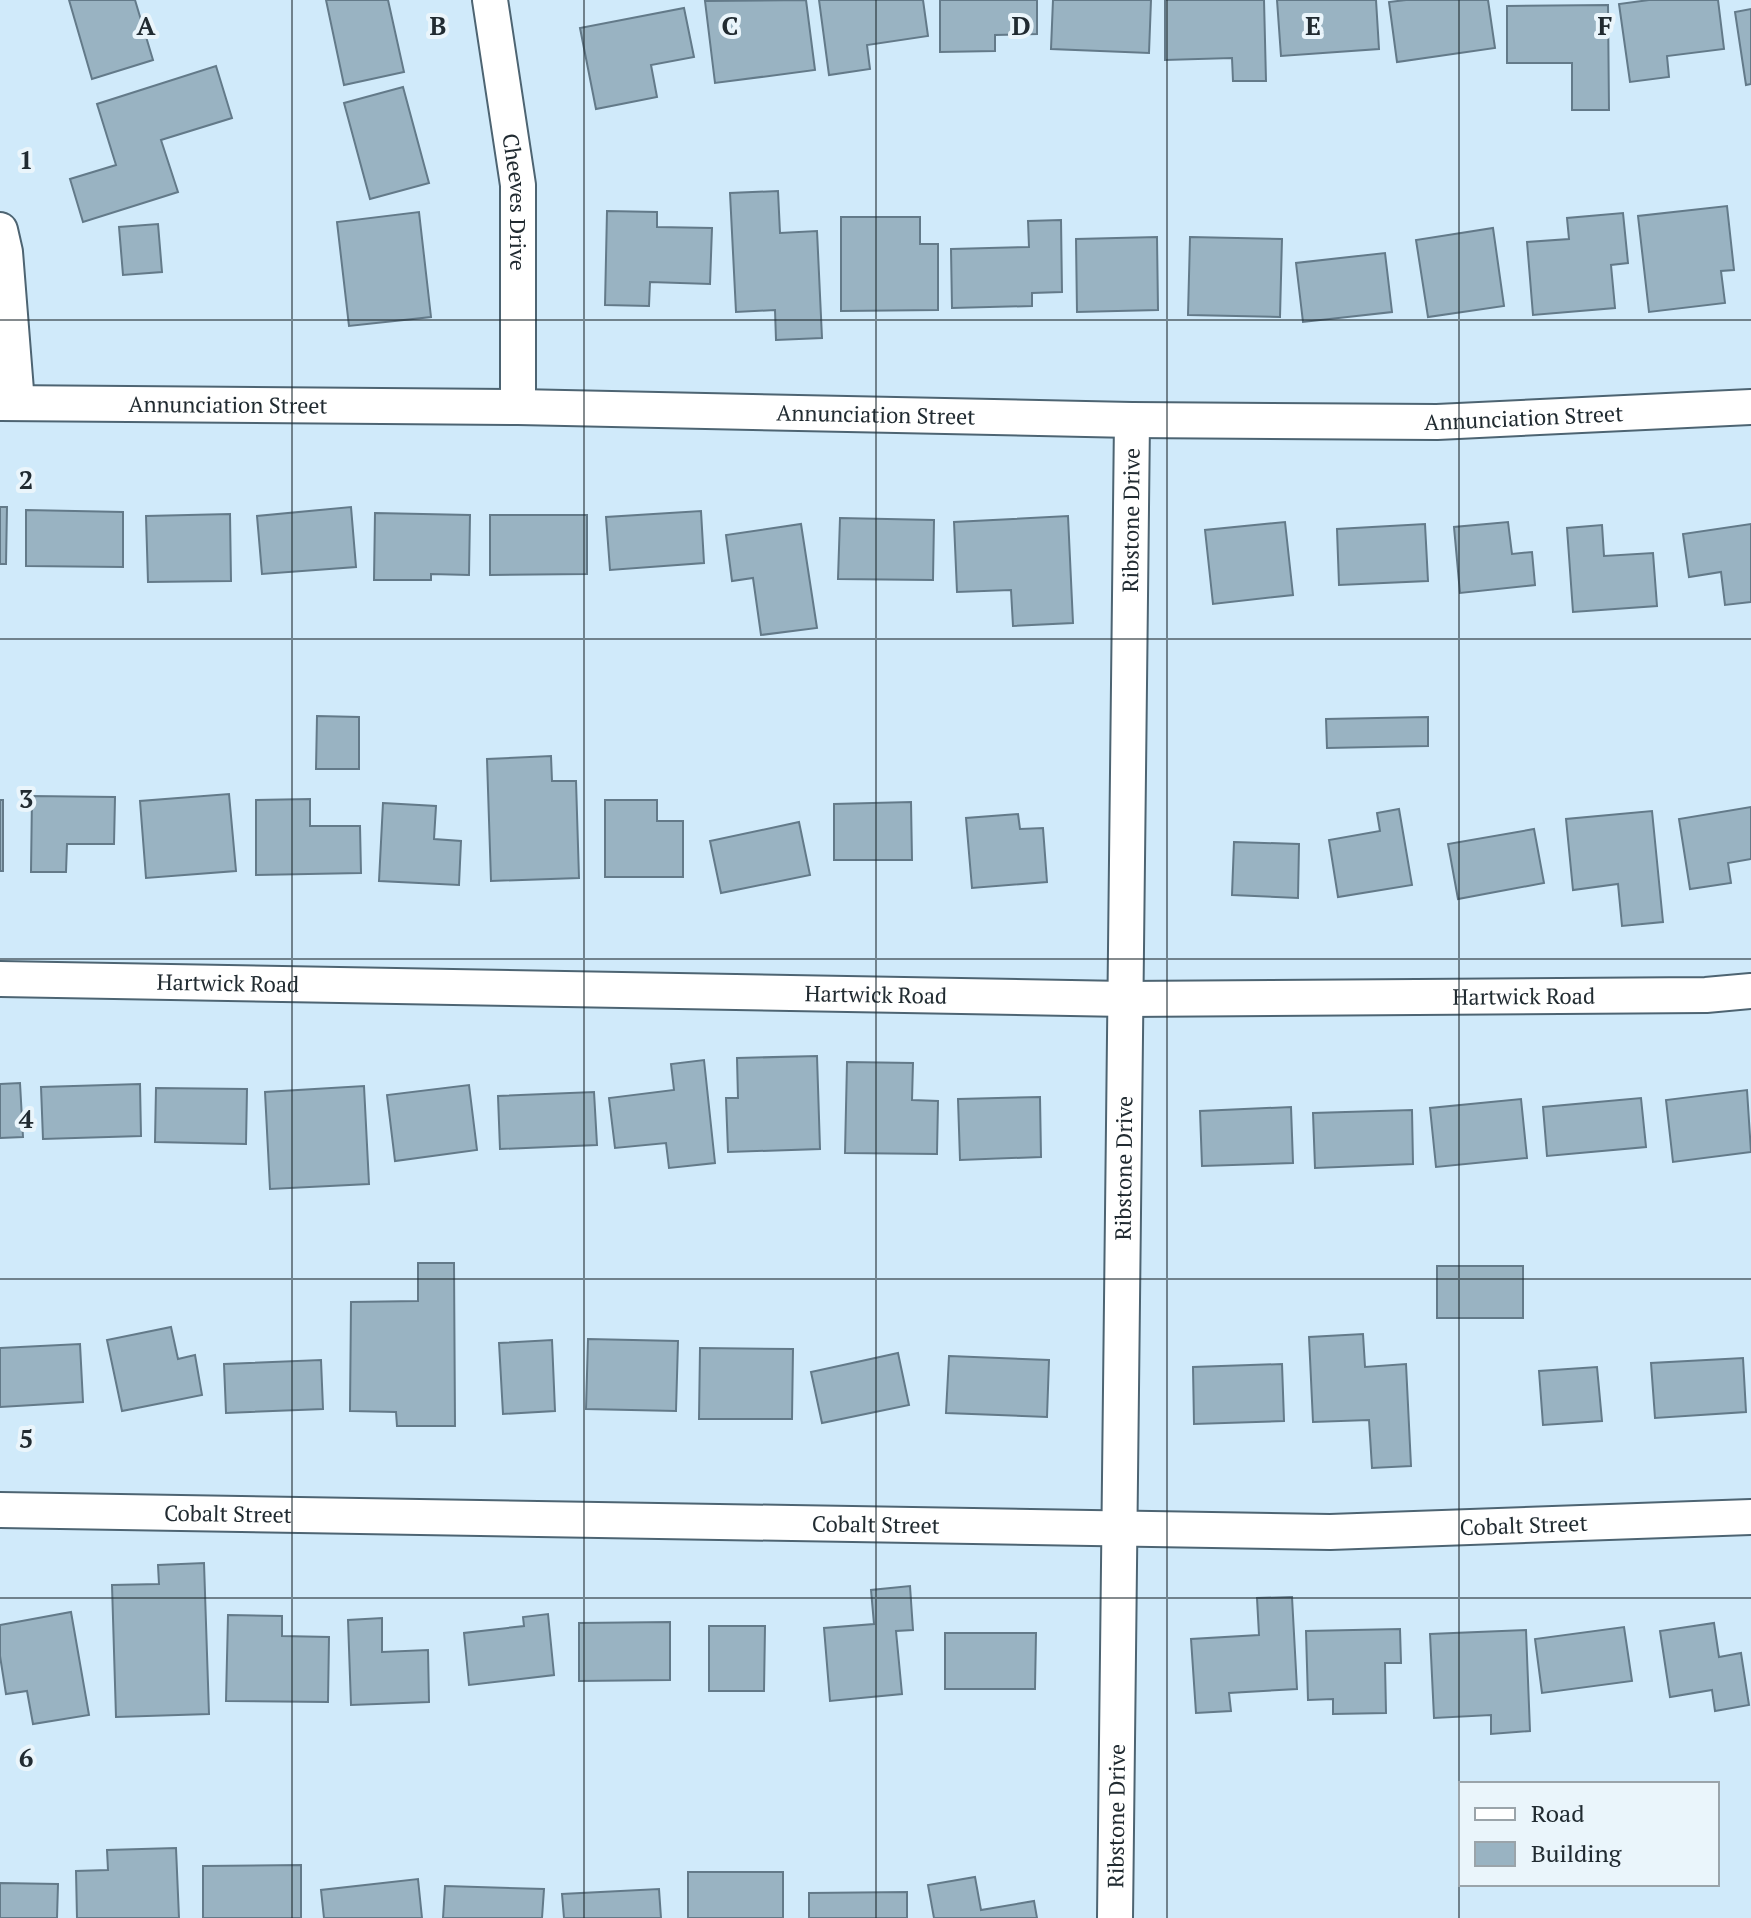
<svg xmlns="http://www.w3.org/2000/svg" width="1751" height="1918" viewBox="0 0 1751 1918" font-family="'PT Serif',serif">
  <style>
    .building { fill: #99b3c2; stroke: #637a89; stroke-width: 2 }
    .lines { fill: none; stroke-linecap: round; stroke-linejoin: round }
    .street-casing { stroke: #4d6472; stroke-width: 38 }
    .street { stroke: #fff; stroke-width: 34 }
    .grid { fill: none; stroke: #212b31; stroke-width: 2; stroke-opacity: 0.55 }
    .labels { text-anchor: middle; stroke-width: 8; stroke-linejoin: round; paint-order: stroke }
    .street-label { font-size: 22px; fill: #212b31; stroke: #eaf5fb }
    .grid-label { font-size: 26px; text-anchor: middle; font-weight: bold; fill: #212b31; stroke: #eaf5fb; stroke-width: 8; stroke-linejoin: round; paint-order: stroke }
  </style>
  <rect width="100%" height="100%" fill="#d0eafa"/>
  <!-- building -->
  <g class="building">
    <path d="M69,0H135L153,60L92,79Z"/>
    <path d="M326,0H388L404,72L344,85Z"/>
    <path d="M806,0L815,70L715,83L705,1Z"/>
    <path d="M819,0H923L928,36L867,45L870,69L829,75Z"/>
    <path d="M940,0H1037V34L995,35V51L940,52Z"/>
    <path d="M1053,0H1151L1149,53L1051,49Z"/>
    <path d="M1165,0H1264L1266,81H1233L1232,58L1165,60Z"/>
    <path d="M1277,0H1376L1379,49L1281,56Z"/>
    <path d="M1406,0H1488L1495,48L1397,62L1389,2Z"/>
    <path d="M1649,0H1718L1724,49L1667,56L1669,77L1630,82L1619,4Z"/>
    <path d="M1608,5L1609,110H1572V63H1507V6Z"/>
    <path d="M684,8L694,57L651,65L657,97L596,109L580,28Z"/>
    <path d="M1751,9V84L1746,85L1735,12Z"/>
    <path d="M216,66L232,118L161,140L178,192L83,222L70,179L116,165L97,104Z"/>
    <path d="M403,87L429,183L370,199L344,103Z"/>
    <path d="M778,191L780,233L817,231L822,338L776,340L775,310L736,312L730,193Z"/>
    <path d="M1727,206L1734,270L1721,271L1725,303L1649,312L1638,216Z"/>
    <path d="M607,211L657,212V227L712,228L710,284L650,282L649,306L605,305Z"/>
    <path d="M419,212L431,317L349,326L337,222Z"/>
    <path d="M1623,213L1628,263L1611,265L1615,308L1533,315L1527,242L1569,239L1567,218Z"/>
    <path d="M841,217H920V244H938V310L841,311Z"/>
    <path d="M1061,220L1062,292L1032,293V306L952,308L951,249L1029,247L1028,221Z"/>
    <path d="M158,224L162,272L123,275L119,227Z"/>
    <path d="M1493,228L1504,306L1428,317L1416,240Z"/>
    <path d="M1157,237L1158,310L1077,312L1076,239Z"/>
    <path d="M1190,237L1282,239L1280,317L1188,315Z"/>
    <path d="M1385,253L1392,312L1303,322L1296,263Z"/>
    <path d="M0,507H7L6,564H0Z"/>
    <path d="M351,507L356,567L262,574L257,516Z"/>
    <path d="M26,510L123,512V567L26,566Z"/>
    <path d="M701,511L704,563L610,570L606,517Z"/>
    <path d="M375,513L470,515L469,575L431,574V580H374Z"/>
    <path d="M230,514L231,581L148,582L146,516Z"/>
    <path d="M490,515H587V574L490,575Z"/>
    <path d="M1068,516L1073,623L1013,626L1011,590L957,592L954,522Z"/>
    <path d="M840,518L934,520L933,580L838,579Z"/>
    <path d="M1285,522L1293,595L1213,604L1205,530Z"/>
    <path d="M1508,522L1512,554L1532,552L1535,585L1460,593L1454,527Z"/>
    <path d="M801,524L817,628L761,635L753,578L732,581L726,535Z"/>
    <path d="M1425,524L1428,581L1339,585L1337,529Z"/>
    <path d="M1751,524V602L1725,605L1721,572L1689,577L1683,534Z"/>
    <path d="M1602,525L1604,556L1653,553L1657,606L1573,612L1567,528Z"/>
    <path d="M317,716L359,717V769H316Z"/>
    <path d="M1428,717V746L1327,748L1326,719Z"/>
    <path d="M551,756L552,781H576L579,878L491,881L487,759Z"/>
    <path d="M229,794L236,871L146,878L140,801Z"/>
    <path d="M32,796L115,797L114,844H67L66,872H31Z"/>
    <path d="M310,799V826H360L361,873L256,875V800Z"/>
    <rect x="0" y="800" width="3" height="71"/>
    <path d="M605,800H657V821H683V877H605Z"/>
    <path d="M911,802L912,860H834V804Z"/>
    <path d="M383,803L436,806L434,839L461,841L459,885L379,881Z"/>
    <path d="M1751,807V859L1728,863L1731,883L1690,889L1679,819Z"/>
    <path d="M1399,809L1412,885L1338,897L1329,840L1380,831L1377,813Z"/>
    <path d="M1652,811L1663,922L1622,926L1618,884L1573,890L1566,819Z"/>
    <path d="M1018,814L1020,829L1043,828L1047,882L972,888L966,818Z"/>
    <path d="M799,822L810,875L721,893L710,841Z"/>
    <path d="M1534,829L1544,883L1458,899L1448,844Z"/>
    <path d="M1234,842L1299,844L1298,898L1232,895Z"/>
    <path d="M817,1056L820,1149L728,1152L726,1098H738L737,1058Z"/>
    <path d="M704,1060L715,1163L669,1168L666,1143L615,1148L609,1098L674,1090L671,1064Z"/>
    <path d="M847,1062L913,1063L912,1100L938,1101L937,1154L845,1153Z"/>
    <path d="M20,1083L23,1137L0,1138V1084Z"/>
    <path d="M140,1084L141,1136L43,1139L41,1087Z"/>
    <path d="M469,1085L477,1150L395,1161L387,1095Z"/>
    <path d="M364,1086L369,1184L270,1189L265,1092Z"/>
    <path d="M156,1088L247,1089L246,1144L155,1142Z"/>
    <path d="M1747,1090L1751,1152L1673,1162L1666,1100Z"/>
    <path d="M594,1092L597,1145L500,1149L498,1096Z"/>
    <path d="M1040,1097L1041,1157L960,1160L958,1099Z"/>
    <path d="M1641,1098L1646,1147L1547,1156L1543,1107Z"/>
    <path d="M1521,1099L1527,1158L1436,1167L1430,1108Z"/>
    <path d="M1291,1107L1293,1163L1202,1166L1200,1111Z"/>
    <path d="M1412,1110L1413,1164L1315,1168L1313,1113Z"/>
    <path d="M418,1263H454L455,1426H397L396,1412L350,1411L351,1302L418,1301Z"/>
    <rect x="1437" y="1266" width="86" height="52"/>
    <path d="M171,1327L178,1359L195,1355L202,1395L122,1411L107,1340Z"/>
    <path d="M1363,1334L1365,1367L1406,1364L1411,1466L1372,1468L1369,1420L1313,1422L1309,1337Z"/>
    <path d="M588,1339L678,1341L676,1411L586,1409Z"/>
    <path d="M552,1340L555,1411L503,1414L499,1343Z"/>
    <path d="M80,1344L83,1402L0,1407V1348Z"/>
    <path d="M700,1348L793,1349L792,1419H699Z"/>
    <path d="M898,1353L909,1405L822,1423L811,1372Z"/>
    <path d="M949,1356L1049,1360L1047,1417L946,1413Z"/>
    <path d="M1743,1358L1746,1412L1655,1418L1651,1363Z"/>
    <path d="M321,1360L323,1409L226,1413L224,1364Z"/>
    <path d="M1282,1364L1284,1421L1194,1424L1193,1367Z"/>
    <path d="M1597,1367L1602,1421L1543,1425L1539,1371Z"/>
    <path d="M204,1563L209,1714L116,1717L112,1585L159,1584L158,1565Z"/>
    <path d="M910,1586L913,1630L896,1631L902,1694L830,1701L824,1628L874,1624L871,1590Z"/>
    <path d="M1292,1597L1297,1689L1229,1693L1231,1711L1196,1713L1191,1639L1259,1635L1257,1598Z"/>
    <path d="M71,1612L89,1715L33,1724L27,1691L6,1694L0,1656V1625Z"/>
    <path d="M548,1614L554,1675L469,1685L464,1633L524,1626L523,1617Z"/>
    <path d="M228,1615L282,1616V1636L329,1637L328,1702L226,1701Z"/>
    <path d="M382,1618V1652L428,1650L429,1702L351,1705L348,1620Z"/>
    <path d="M670,1622V1680L579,1681V1623Z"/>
    <path d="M1714,1623L1719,1657L1741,1653L1749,1705L1715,1711L1712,1690L1670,1697L1660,1631Z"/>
    <path d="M709,1626H765L764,1691H709Z"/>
    <path d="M1624,1627L1632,1681L1542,1693L1535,1639Z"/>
    <path d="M1400,1629L1401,1663H1385L1386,1713L1333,1714V1699L1308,1700L1306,1631Z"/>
    <path d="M1526,1630L1530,1731L1491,1734V1715L1434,1718L1430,1634Z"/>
    <path d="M945,1633H1036L1035,1689H945Z"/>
    <path d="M176,1848L179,1918H77L76,1871L108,1870L107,1850Z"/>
    <path d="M301,1865V1918H203V1866Z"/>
    <rect x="688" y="1872" width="95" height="46"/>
    <path d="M975,1877L981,1910L1034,1901L1037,1918H934L928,1885Z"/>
    <path d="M418,1879L422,1918H324L321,1890Z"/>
    <path d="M0,1883L58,1884L57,1918H0Z"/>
    <path d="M445,1886L544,1889L542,1918H443Z"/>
    <path d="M659,1889L661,1918H564L562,1894Z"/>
    <path d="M907,1892V1918H809V1893Z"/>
  </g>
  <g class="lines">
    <!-- street casing -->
    <g class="street-casing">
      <g id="street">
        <path id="s1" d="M490,0L518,185V407"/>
        <path d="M0,230L5,252L17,403"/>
        <path id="s2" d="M0,403L518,407L1132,420L1437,422L1751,407"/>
        <path id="s3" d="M0,979L1125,999L1706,995L1751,991"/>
        <path id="s4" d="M0,1510L1330,1532L1751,1517"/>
        <path id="s5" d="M1115,1918L1132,420"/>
      </g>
    </g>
    <!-- street -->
    <use href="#street" class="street"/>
  </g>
  <!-- grid -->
  <path class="grid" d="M292,0V1918M584,0V1918M876,0V1918M1167,0V1918M1459,0V1918M0,320H1751M0,639H1751M0,959H1751M0,1279H1751M0,1598H1751"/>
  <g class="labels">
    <!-- street labels -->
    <g class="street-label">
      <text dy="8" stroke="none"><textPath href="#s1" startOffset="204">Cheeves Drive</textPath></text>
      <text dy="8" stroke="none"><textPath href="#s2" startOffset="228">Annunciation Street</textPath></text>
      <text dy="8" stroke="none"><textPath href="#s2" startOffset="876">Annunciation Street</textPath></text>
      <text dy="8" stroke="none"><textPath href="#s2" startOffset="1524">Annunciation Street</textPath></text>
      <text dy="8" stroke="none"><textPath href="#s5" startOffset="1398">Ribstone Drive</textPath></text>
      <text dy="8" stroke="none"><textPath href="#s3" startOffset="228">Hartwick Road</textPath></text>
      <text dy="8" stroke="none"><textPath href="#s3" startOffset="876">Hartwick Road</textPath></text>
      <text dy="8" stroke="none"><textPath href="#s3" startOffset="1524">Hartwick Road</textPath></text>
      <text dy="8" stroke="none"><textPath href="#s5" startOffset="750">Ribstone Drive</textPath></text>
      <text dy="8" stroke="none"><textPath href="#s4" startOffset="228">Cobalt Street</textPath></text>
      <text dy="8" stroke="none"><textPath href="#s4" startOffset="876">Cobalt Street</textPath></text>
      <text dy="8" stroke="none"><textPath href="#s4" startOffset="1524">Cobalt Street</textPath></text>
      <text dy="8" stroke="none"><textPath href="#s5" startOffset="102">Ribstone Drive</textPath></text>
    </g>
  </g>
  <g class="grid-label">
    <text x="146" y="35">A</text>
    <text x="438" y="35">B</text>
    <text x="730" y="35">C</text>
    <text x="1021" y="35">D</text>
    <text x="1313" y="35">E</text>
    <text x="1605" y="35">F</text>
    <text x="26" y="169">1</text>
    <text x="26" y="489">2</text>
    <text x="26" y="808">3</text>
    <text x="26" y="1128">4</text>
    <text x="26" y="1448">5</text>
    <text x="26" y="1767">6</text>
  </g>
  <!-- legend -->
  <rect x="1459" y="1782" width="260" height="104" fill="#eaf5fb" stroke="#9aa4aa" stroke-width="2"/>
  <rect x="1475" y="1808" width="40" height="12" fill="#ffffff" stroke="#9aa4aa" stroke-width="2"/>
  <text x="1531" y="1822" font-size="24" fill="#212b31">Road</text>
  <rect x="1475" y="1842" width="40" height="24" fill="#99b3c2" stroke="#9aa4aa" stroke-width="2"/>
  <text x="1531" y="1862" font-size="24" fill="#212b31">Building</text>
</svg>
